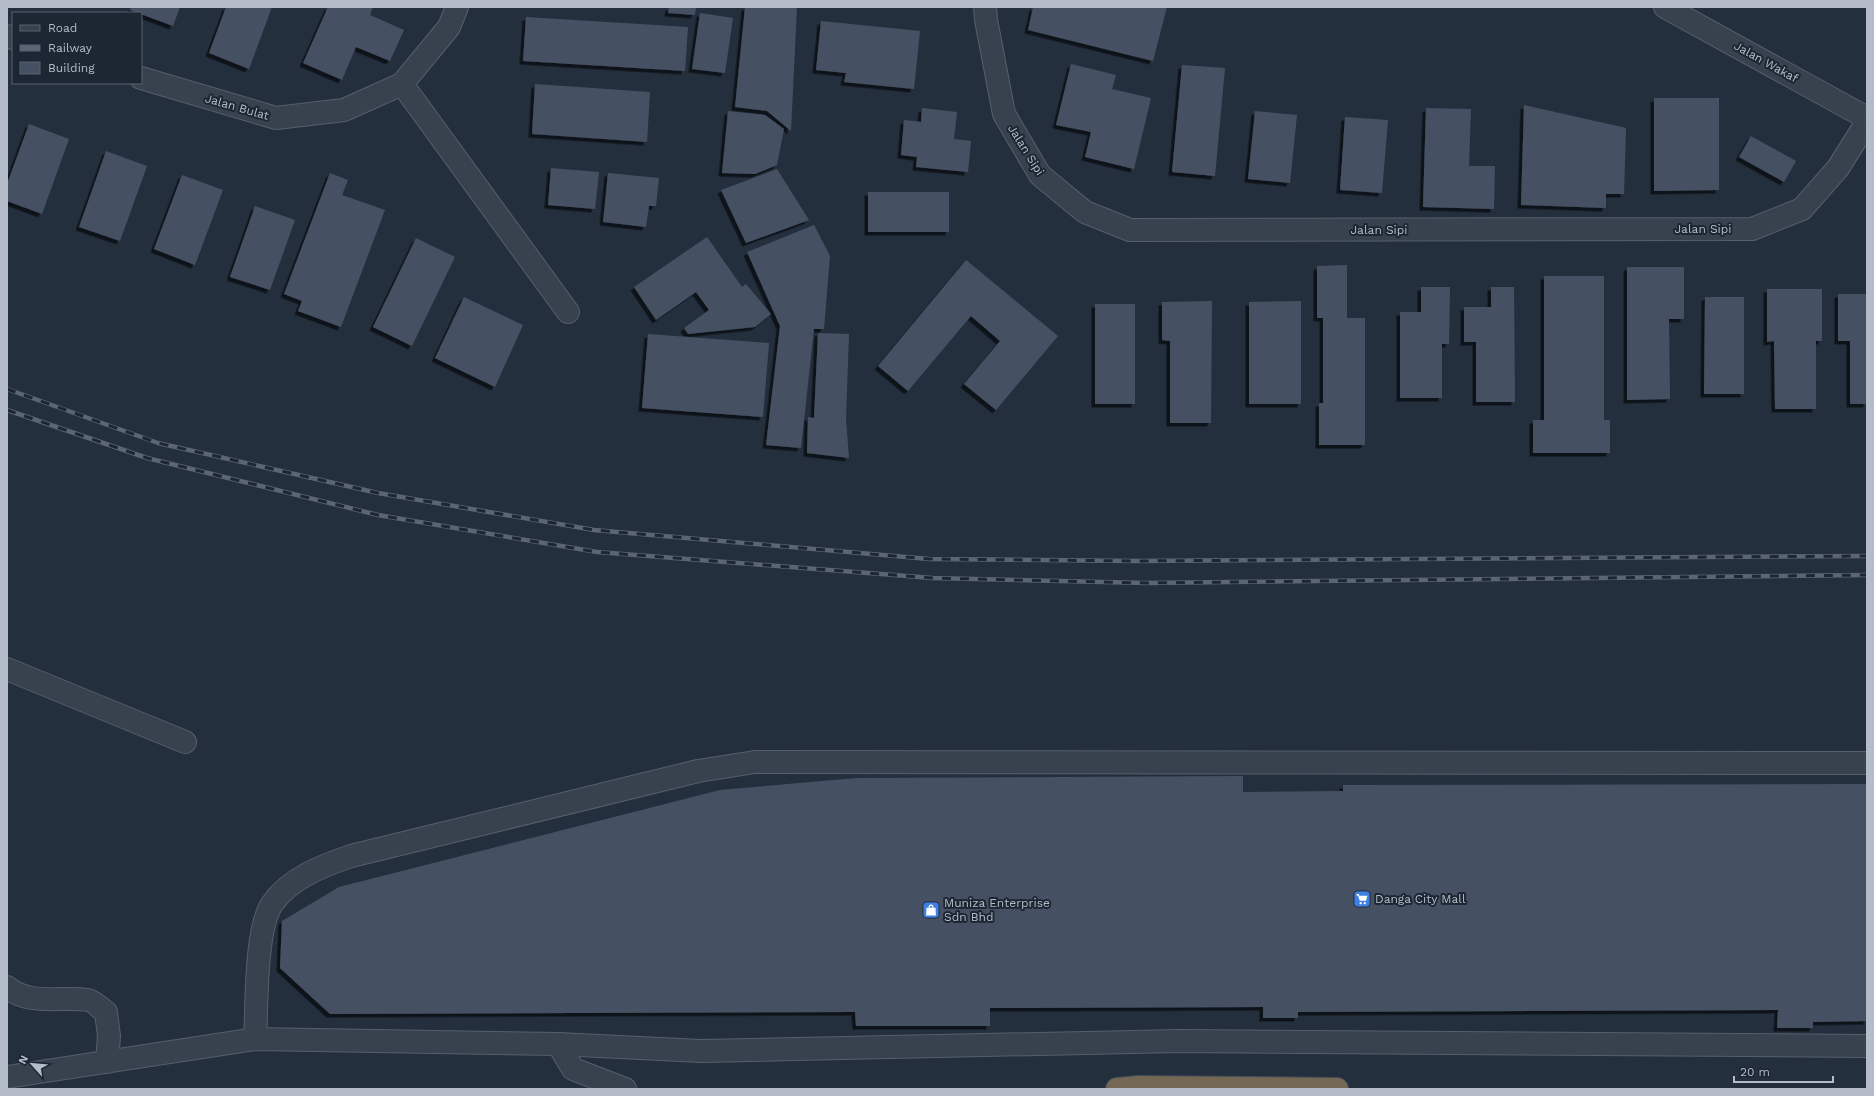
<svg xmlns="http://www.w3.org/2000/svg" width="1874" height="1096" viewBox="0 0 1874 1096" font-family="'Work Sans',sans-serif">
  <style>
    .building { fill: #455162; filter: url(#shadow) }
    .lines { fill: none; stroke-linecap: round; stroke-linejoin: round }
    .minor-casing { stroke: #565f6c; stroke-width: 24 }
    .highway-casing { stroke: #434c59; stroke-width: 24 }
    .minor { stroke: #38414e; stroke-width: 22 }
    .highway { stroke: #746855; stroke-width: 22 }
    .rail-casing { stroke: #5a6575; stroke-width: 4.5 }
    .rail { stroke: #1d2633; stroke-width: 3; stroke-dasharray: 9; stroke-linecap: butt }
    .labels { text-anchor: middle; stroke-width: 4; stroke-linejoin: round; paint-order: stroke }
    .street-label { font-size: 12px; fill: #b4bcc9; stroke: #1d2633 }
    .poi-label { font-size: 12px; fill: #b4bcc9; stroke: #1d2633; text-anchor: start }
  </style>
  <defs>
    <filter id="shadow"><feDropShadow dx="-3.5" dy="3.5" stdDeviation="0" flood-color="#0009"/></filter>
  </defs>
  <rect width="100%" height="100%" fill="#242f3e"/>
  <!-- building -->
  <g class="building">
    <path d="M131,7H180L173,26L130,10Z"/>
    <path d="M226,7H272L249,69L209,53Z"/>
    <path d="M328,7H373L370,15L404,30L390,61L356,47L342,80L303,63Z"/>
    <path d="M669,7H696L695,15L668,13Z"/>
    <path d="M745,7H797L791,131L767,111L735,107Z"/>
    <path d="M1033,7H1167L1153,61L1028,30Z"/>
    <path d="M700,13L733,18L725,73L692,69Z"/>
    <path d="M526,17L688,27L685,71L523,61Z"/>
    <path d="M821,21L920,31L914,89L844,82L846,73L816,70Z"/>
    <path d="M1071,64L1116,75L1112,89L1151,98L1134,169L1085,157L1091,132L1056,125Z"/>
    <path d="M1182,65L1225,68L1215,176L1172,172Z"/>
    <path d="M535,84L650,92L647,142L532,134Z"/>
    <path d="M1654,98H1719V190L1654,191Z"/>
    <path d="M1524,105L1626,128L1624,194H1606V208L1521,205Z"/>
    <path d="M922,108L957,112L954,139L971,141L968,172L916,167L917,157L901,155L904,120L921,122Z"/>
    <path d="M1426,108L1471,109L1469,166H1495L1494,209L1423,207Z"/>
    <path d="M728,111L765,115L784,129L777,165L755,174L722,173Z"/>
    <path d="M1255,111L1297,115L1290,183L1248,179Z"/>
    <path d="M1345,117L1388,120L1382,193L1340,190Z"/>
    <path d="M29,124L69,139L42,214L7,201V184Z"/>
    <path d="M1751,136L1796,161L1784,182L1739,157Z"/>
    <path d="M106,151L147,166L120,241L79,227Z"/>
    <path d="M551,168L599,172L595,209L548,205Z"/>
    <path d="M777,169L809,220L746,243L721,190Z"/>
    <path d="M330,173L348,180L342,195L385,210L341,327L298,311L302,301L284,294Z"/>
    <path d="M608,173L659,178L656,206H649L646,227L603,222Z"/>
    <path d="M182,175L223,190L195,265L154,249Z"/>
    <rect x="868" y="192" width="81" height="40"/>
    <path d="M255,206L295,220L270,290L230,277Z"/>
    <path d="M814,225L830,256L824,329H814L801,448L766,445L780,326L747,252Z"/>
    <path d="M707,237L742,287L746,284L771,314L755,327L688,334L684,328L709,310L696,292L656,320L634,287Z"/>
    <path d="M416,238L455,257L412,346L373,327Z"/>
    <path d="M966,260L1058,336L996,410L964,384L1000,341L971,316L908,391L878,366Z"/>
    <path d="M1347,265V318H1365V445H1319V403H1323V318H1317V266Z"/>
    <path d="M1627,267H1684V319H1669L1670,399L1627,400Z"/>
    <path d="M1544,276H1604V420H1610V453H1533V420H1544Z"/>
    <path d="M1421,287H1450L1449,344H1442V398H1400V312H1421Z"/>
    <path d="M1491,287H1514L1515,402H1476V342H1464V307H1491Z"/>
    <path d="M1767,289H1822V341H1816V409H1775L1774,341L1767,342Z"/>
    <path d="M1838,294H1867V404H1850V341H1838Z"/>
    <path d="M464,297L523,325L495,387L435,358Z"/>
    <path d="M1705,297H1744V394H1704Z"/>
    <path d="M1212,301L1211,423H1170V341L1162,340V302Z"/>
    <path d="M1301,301V404H1249V302Z"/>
    <rect x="1095" y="304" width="40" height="100"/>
    <path d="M818,333L849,334L846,419L849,458L807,453L808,417L814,418Z"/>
    <path d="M648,334L769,343L763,417L642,408Z"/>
    <path d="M1243,776V792L1343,791V785L1867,784V1021L1813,1022V1028H1777L1778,1010L1298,1012V1018H1263V1007L990,1008V1026H856L855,1012L330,1014L280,968L282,921L339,887L720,790L857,778Z"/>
  </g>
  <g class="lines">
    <!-- minor casing -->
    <g class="minor-casing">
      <g id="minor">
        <path d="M985,7L986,20L1004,114L1040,175L1085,212L1130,230L1752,229L1802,209L1838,168L1867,122"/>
        <path d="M1665,7L1867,118"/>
        <path d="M7,36L13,38"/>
        <path d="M141,78L276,118L344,110L402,84L449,27L457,7"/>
        <path d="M402,84L568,312"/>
        <path d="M7,669L185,742"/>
        <path d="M7,987C28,1006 62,996 88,1000C94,1001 101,1009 106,1012L109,1036L107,1062"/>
        <path d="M255,1039C257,1007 255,929 272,904C290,878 322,866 351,856L698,771L755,762L1867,763"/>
        <path d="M558,1044L573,1069L625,1089"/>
        <path d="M7,1077L255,1039L558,1044L701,1051L1179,1041L1867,1046"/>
      </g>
    </g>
    <!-- highway casing -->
    <g class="highway-casing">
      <path id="highway" d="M1117,1089L1139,1087L1337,1089"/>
    </g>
    <!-- minor -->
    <use href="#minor" class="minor"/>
    <!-- highway -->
    <use href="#highway" class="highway"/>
    <!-- rail casing -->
    <g class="rail-casing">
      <g id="rail">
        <path d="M7,389L158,443L378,493L594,530L929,559L1135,561L1867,556"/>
        <path d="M7,410L147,458L378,515L597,552L932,578L1146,583L1867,575"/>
      </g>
    </g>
    <!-- rail -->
    <use href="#rail" class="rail"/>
  </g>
  <!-- icons -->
  <defs>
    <g id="supermarket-square" transform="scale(0.9)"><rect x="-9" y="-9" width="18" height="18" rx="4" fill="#3f7fe0" stroke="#1d2633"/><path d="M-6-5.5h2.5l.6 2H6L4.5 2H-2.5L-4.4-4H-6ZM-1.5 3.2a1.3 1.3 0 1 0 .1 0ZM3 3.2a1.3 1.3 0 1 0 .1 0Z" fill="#fff"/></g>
    <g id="shop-square" transform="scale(0.9)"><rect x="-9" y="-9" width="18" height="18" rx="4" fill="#3f7fe0" stroke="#1d2633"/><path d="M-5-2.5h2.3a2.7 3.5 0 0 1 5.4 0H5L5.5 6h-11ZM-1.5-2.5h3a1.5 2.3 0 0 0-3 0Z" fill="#fff"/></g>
  </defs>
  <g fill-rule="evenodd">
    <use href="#supermarket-square" x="1362" y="899"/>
    <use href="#shop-square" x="931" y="910"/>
  </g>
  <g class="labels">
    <!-- street labels -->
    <g class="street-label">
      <text transform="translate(1766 62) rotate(29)" y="4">Jalan Wakaf</text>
      <text transform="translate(237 107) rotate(16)" y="4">Jalan Bulat</text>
      <text transform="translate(1026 150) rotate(58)" y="4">Jalan Sipi</text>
      <text x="1703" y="233">Jalan Sipi</text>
      <text x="1379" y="234">Jalan Sipi</text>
    </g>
    <!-- poi labels -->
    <g class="poi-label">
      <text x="1375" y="903">Danga City Mall</text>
      <text x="944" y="907">Muniza Enterprise<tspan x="944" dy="14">Sdn Bhd</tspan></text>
    </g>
  </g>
  <!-- border -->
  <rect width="1874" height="1096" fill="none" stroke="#b4bcc9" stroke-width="16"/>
  <!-- legend -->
  <rect x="12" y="12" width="130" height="72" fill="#1d2633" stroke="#59626f"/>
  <rect x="20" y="25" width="20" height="6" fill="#38414e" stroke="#59626f"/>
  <text x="48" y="32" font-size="12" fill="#b4bcc9">Road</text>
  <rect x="20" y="45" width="20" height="6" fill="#5a6575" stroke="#59626f"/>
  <text x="48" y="52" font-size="12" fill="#b4bcc9">Railway</text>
  <rect x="20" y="62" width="20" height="12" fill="#455162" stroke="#59626f"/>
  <text x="48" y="72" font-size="12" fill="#b4bcc9">Building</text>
  <!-- north arrow -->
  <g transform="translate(32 1064) rotate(297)" stroke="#1d2633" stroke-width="3" paint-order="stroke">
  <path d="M0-3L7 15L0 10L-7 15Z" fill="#b4bcc9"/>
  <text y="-6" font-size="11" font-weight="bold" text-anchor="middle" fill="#b4bcc9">N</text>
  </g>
  <!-- scale -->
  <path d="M1734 1076v6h99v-6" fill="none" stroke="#b4bcc9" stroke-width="2"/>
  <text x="1740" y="1076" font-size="12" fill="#b4bcc9" stroke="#1d2633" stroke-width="3" paint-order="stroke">20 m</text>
</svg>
